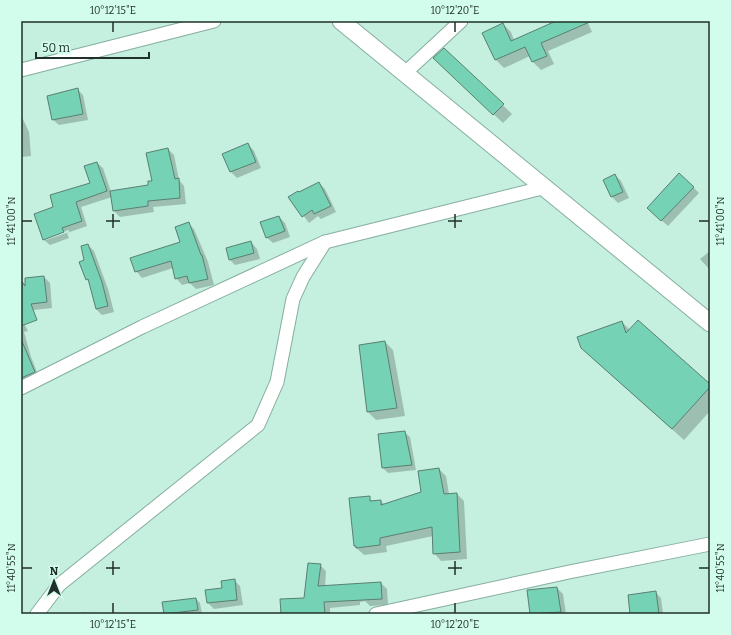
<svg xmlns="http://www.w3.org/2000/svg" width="731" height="635" viewBox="0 0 731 635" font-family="Bitter,serif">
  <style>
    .shadow { fill: #0003; fill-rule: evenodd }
    .building { fill: #75d2b4; stroke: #598072 }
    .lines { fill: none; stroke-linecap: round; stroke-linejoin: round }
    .minor-casing { stroke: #85ae9f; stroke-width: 15 }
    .tertiary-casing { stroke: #85ae9f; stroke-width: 19 }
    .minor { stroke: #fff; stroke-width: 13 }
    .tertiary { stroke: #fff; stroke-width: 17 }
    .ticks { fill: none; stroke: #20302a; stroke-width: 1.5 }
    .neatline { fill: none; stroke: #20302a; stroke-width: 1.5 }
    .ticks-label { font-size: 10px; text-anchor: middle; fill: #20302a }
  </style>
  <rect width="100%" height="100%" fill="#c5efdf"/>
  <!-- shadow -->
  <g class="shadow">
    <path d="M559,21H587L592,32L548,51L554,64L541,70L533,62L530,56L504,68L496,60L484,33L503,24L511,32L514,40Z"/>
    <path d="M444,49L512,114L503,123L443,67Z"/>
    <path d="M77,89L83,95L88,120L59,125L52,119Z"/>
    <path d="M21,115L29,132L31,156L21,157Z"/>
    <path d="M248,144L254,151L261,168L237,178L231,172L224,154Z"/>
    <path d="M168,149L174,155L179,180L184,186L186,204L153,207L154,212L120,217L114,211L112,197L81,207L87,226L67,233L69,238L50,245L44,240L54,208L91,184L97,163L103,168L111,192L149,186L153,182ZM69,230V232L46,240V238Z"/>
    <path d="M615,175L621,181L629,198L618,203L612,197L604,180Z"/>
    <path d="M319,183L325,189L336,212L321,219L318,216L309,223L289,197Z"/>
    <path d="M693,187L699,193L668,226L654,214Z"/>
    <path d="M279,217L285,223L290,237L273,243L266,237Z"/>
    <path d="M188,223L194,229L208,262L214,285L196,289L190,283L182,285L176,278L173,268L142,278L136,271L182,243Z"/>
    <path d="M251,242L257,249L260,259L235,265L229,259Z"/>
    <path d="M88,245L94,251L108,289L114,312L102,315L96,309L90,283L87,279L85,261Z"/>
    <path d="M710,251V270L700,259Z"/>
    <path d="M44,277L50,283L52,308L34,310L28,304Z"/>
    <path d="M21,318L28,331L24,332L31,357L39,377L21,382Z"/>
    <path d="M622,322L630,330L710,385V411L684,440L593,359Z"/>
    <path d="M385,342L393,350L405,416L376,420L368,412Z"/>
    <path d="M404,432L410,437L416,470L388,473L383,468Z"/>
    <path d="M439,469L446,476L449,494H457L464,501L467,559L441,561L434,553L433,536L386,546L387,552L364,555L362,553L354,546L369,498L373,502L381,501L385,505L422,492Z"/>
    <path d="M320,565L326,571L325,587L381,583L387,589L388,605L370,606L365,601L360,602V605L330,608V614H282L305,599Z"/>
    <path d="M234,580L240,586L243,605L214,609L208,603Z"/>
    <path d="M557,588L563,594L566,614H531L528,591Z"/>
    <path d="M655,592L661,598L663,614H631Z"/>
    <path d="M196,599L200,603L202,614H165L163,603Z"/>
    <path d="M82,612L104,614H82Z"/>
  </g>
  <!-- building -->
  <g class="building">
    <path d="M556,21H592L541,43L547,56L532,62L525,47L495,60L482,33L503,23L511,41Z"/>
    <path d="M444,48L504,104L493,115L433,58Z"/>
    <path d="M78,88L83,114L52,120L47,96Z"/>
    <path d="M248,143L256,162L230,172L222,154Z"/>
    <path d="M168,148L175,179L179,178L180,198L148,201V206L113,211L110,191L148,185V181H152L146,153Z"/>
    <path d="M97,162L107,191L76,202L82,221L62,228L64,232L43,240L34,214L53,207L50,195L90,183L84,166Z"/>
    <path d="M679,173L694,187L661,221L647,208Z"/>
    <path d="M615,174L623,192L611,197L603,180Z"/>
    <path d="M319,182L331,206L314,214L312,210L302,217L288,197L298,191L299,192Z"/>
    <path d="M279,216L285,231L266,238L260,222Z"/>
    <path d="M189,222L201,255H202L208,279L189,283L187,276L175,279L171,261L135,272L130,258L180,242L175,227Z"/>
    <path d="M251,241L254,253L229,260L226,248Z"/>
    <path d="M88,244L102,282L108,306L96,309L88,279L86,280L79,262L84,260L81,246Z"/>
    <path d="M44,276L47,302L31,304L37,320L21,326V280L25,286V278Z"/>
    <path d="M638,320L710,384V387L672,429L581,348L577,337L622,321L626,333Z"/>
    <path d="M21,339L35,372L21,378Z"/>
    <path d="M385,341L397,408L367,412L359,345Z"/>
    <path d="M405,431L412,465L382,468L378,434Z"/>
    <path d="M439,468L444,494L457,493L460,552L433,554L432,527L380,538V545L356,548V546H354L349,498L370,496V501L381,500V505L421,492L418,471Z"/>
    <path d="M308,563L321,564L318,586L381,582L382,599L324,602L325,614H281L280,599L304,598Z"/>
    <path d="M235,579L237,600L207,603L205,590L222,588L221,581Z"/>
    <path d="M557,587L561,612L530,614L527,590Z"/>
    <path d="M656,591L659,614H630L628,595Z"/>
    <path d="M196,598L198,610L164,614L162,602Z"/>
  </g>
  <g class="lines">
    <!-- minor casing -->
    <g class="minor-casing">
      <g id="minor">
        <path d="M21,70L214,21"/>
        <path d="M405,73L461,21"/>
        <path d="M21,388L142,327L325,242L546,187"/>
        <path d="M37,614L59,585L258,425L277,382L293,299L303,277L325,242"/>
        <path d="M376,614L569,572L710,544"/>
      </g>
    </g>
    <!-- tertiary casing -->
    <g class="tertiary-casing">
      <path id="tertiary" d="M341,21L710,323"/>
    </g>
    <!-- minor -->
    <use href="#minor" class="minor"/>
    <!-- tertiary -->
    <use href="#tertiary" class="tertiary"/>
  </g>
  <!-- ticks -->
  <path class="ticks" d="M113,22V32M455,22V32M113,214V228M455,214V228M22,221H32M106,221H120M448,221H462M699,221H709M113,561V575M455,561V575M22,568H32M106,568H120M448,568H462M699,568H709M113,603V613M455,603V613"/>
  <!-- border -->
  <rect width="731" height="635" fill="none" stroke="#d2fcec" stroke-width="44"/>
  <!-- north arrow -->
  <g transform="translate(54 581)" stroke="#d2fcec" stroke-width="3" paint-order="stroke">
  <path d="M0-3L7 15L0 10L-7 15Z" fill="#20302a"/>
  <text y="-6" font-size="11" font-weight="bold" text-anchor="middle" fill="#20302a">N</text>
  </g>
  <!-- scale -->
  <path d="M36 52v6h113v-6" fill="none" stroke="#20302a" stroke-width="2"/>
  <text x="42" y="52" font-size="12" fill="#20302a" stroke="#d2fcec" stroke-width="3" paint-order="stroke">50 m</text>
  <rect x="22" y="22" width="687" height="591" class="neatline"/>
  <g class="ticks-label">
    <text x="113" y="14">10°12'15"E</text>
    <text x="455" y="14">10°12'20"E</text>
    <text transform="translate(11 221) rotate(-90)" y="4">11°41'00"N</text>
    <text transform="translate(720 221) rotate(-90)" y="4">11°41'00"N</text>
    <text transform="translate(11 568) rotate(-90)" y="4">11°40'55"N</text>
    <text transform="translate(720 568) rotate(-90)" y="4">11°40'55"N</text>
    <text x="113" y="628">10°12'15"E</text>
    <text x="455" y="628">10°12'20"E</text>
  </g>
</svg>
